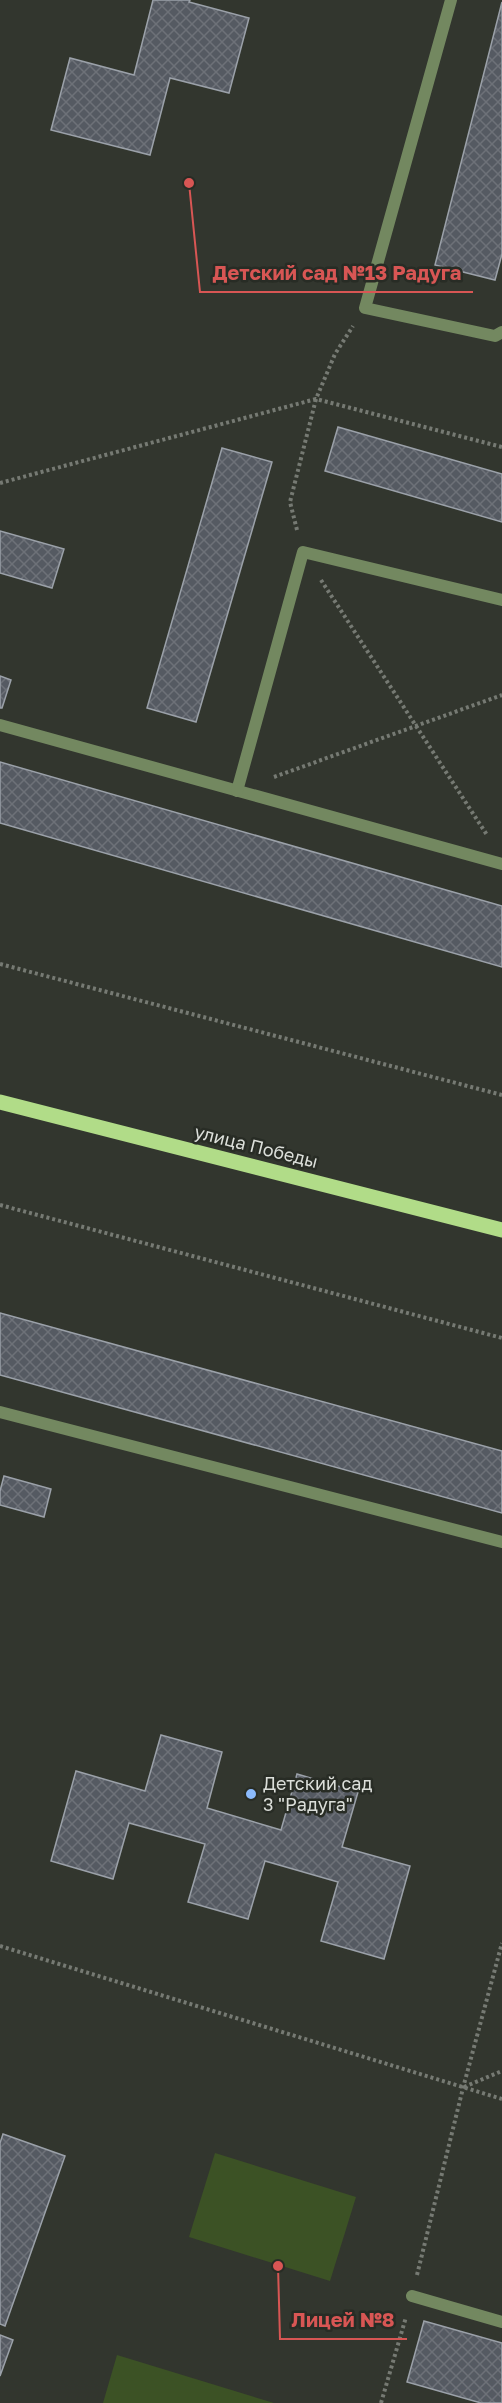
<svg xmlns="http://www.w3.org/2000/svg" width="502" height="2403" viewBox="0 0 502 2403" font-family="'Golos Text',sans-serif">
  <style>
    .pitch { fill: #3c5225 }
    .building { fill: url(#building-cross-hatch); stroke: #9ba1a9; stroke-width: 1.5 }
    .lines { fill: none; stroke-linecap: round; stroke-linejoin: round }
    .path { stroke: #767a73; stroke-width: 4; stroke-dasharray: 3 3; stroke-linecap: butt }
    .lane { stroke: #738860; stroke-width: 12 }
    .primary { stroke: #b1dc88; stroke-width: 15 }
    .poi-dot { fill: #8bbafc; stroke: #282c25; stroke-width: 2 }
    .labels { text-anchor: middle; stroke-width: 5; stroke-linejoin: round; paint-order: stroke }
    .street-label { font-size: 18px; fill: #dcdfda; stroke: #282c25 }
    .poi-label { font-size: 18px; fill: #dcdfda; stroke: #282c25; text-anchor: start }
    .leader { fill: none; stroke: #d85654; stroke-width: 2 }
    .callout-dot { fill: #d85654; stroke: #282c25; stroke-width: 2 }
    .callout-label { font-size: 20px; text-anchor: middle; font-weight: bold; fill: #d85654; stroke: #282c25; stroke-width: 5; stroke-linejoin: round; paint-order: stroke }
  </style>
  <defs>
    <pattern id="building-cross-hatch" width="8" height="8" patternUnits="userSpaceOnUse" patternTransform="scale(1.5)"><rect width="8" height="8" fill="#555a62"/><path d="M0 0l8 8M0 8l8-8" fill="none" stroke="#6d7178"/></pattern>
  </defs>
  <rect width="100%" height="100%" fill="#32362e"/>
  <!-- pitch -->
  <g class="pitch">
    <path d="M215,2153L356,2197L330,2281L189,2237Z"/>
    <path d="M117,2355L274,2403H103Z"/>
  </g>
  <!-- building -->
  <g class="building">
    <path d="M153,0H190L189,2L249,18L229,93L170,78L150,155L51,130L70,58L134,75Z"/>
    <path d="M502,2V254L495,280L435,265Z"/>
    <path d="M338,427L502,474V522L325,471Z"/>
    <path d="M222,448L272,462L196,722L147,708Z"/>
    <path d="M0,531L64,549L52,588L0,573Z"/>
    <path d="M0,676L11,680L2,708H0Z"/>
    <path d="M0,762L502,906V967L0,823Z"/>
    <path d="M0,1313L502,1451V1513L0,1375Z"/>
    <path d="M4,1476L51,1489L44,1517L0,1505V1491Z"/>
    <path d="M161,1735L222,1752L207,1808L281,1830L297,1774L358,1792L342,1847L410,1866L384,1959L321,1941L338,1882L265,1861L248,1919L188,1902L205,1844L129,1823L113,1879L51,1861L76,1771L145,1791Z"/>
    <path d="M3,2134L65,2156L5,2326L0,2324V2143Z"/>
    <path d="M424,2321L502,2343V2403H481L407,2382Z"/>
    <path d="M0,2335L13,2340L0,2376Z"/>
  </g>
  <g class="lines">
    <!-- path -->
    <g class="path">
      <path d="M0,483L316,399L502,447"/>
      <path d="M297,530L290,502L316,399L335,354L353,326"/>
      <path d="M321,580L487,835"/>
      <path d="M274,777L502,695"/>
      <path d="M0,964L502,1095"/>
      <path d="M0,1205L502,1338"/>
      <path d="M0,1946L502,2099"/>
      <path d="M464,2087L502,2071"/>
      <path d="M417,2275L463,2088L502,1943"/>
      <path d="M381,2403L406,2317"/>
    </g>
    <!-- lane -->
    <g class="lane">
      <path d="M451,0L365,308L495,336L502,332"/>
      <path d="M0,725L502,864"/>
      <path d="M237,791L303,552L502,600"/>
      <path d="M0,1412L502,1542"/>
      <path d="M412,2296L502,2322"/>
    </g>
    <!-- primary -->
    <path class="primary" d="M0,1102L502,1230"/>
  </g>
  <!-- markers -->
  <circle class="poi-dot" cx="251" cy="1794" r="6"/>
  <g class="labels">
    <!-- street labels -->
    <g class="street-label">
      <text transform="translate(256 1147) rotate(14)" y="6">улица Победы</text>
    </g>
    <!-- poi labels -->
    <g class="poi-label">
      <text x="263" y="1790">Детский сад<tspan x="263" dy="21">3 "Радуга"</tspan></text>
    </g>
  </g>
  <!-- callouts -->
  <path class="leader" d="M189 183L200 292H473M278 2266L280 2339H407"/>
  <g class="callout-dot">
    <circle cx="189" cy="183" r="6"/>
    <circle cx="278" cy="2266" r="6"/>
  </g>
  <g class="callout-label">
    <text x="337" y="280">Детский сад №13 Радуга</text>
    <text x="343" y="2327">Лицей №8</text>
  </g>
</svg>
